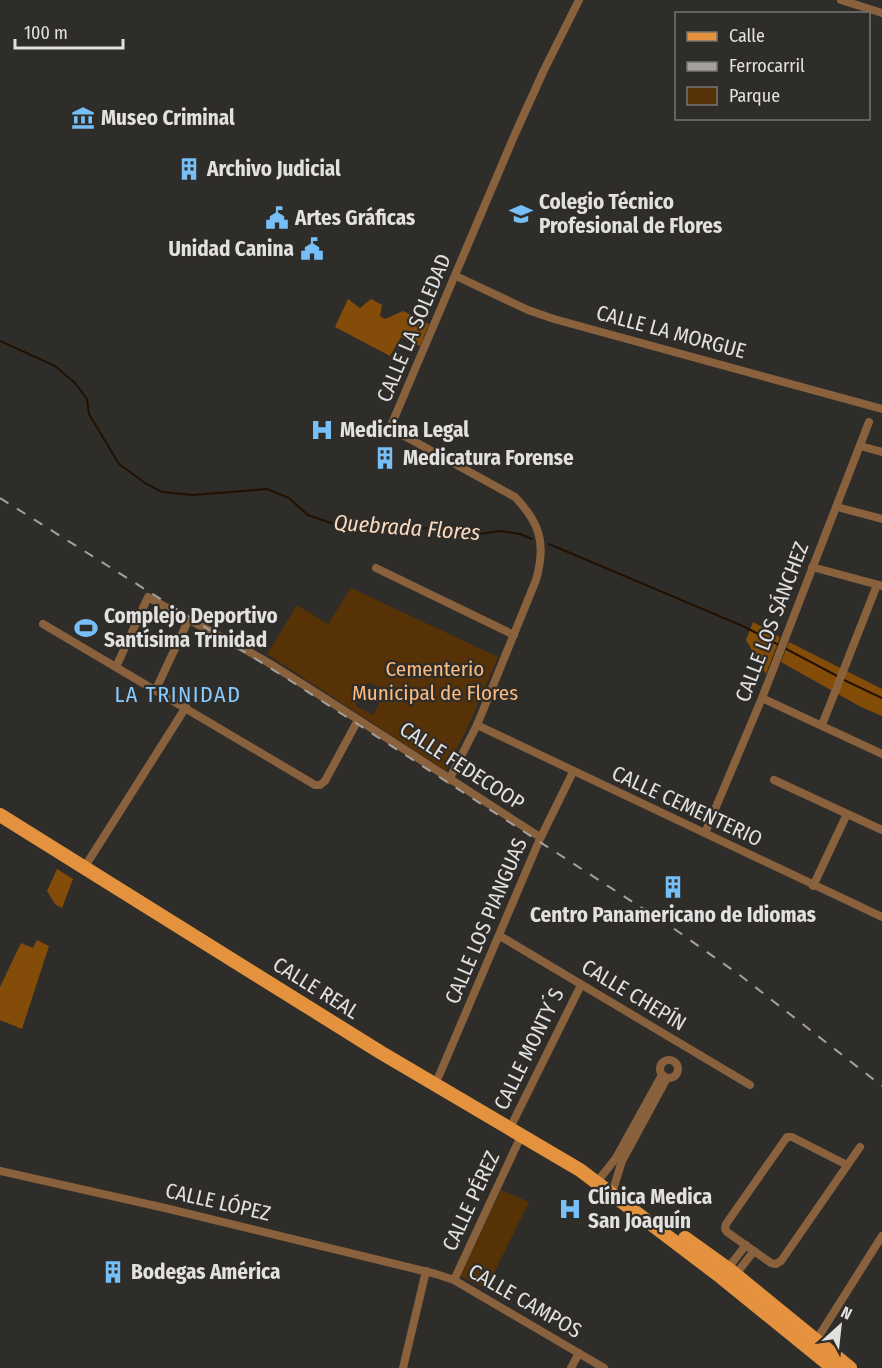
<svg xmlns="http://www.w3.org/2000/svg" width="882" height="1368" viewBox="0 0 882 1368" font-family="'Fira Sans Condensed',sans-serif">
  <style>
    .green { fill: #573206; fill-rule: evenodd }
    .forest { fill: #834c08 }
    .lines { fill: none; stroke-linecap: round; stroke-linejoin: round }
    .stream { stroke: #221101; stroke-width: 2 }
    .minor { stroke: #89613c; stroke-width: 8 }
    .primary { stroke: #e4923d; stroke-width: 14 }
    .rail { stroke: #a3a1a0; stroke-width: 2; stroke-dasharray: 10 10; stroke-linecap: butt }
    .labels { text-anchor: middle; stroke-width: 4.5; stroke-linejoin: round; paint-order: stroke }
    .poi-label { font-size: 21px; font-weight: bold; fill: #e3e1e0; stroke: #2f2d2a; text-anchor: start }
    .street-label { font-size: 21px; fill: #e3e1e0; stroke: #2f2d2a }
    .park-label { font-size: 21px; fill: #fcbb7f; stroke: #2f2d2a }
    .water-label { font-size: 22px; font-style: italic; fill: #fcdabd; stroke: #2f2d2a }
    .neighbourhood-label { font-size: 22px; letter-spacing: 1.5px; fill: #89cbff; stroke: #2f2d2a }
  </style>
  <rect width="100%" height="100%" fill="#2f2d2a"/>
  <!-- green -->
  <g class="green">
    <path d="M351,588L498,657L470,722L446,771L267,654L297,605L328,624ZM368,682L386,691L373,715L355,705Z"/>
    <path d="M501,1190L529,1202L486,1289L460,1276Z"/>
  </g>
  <!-- forest -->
  <g class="forest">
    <path d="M348,299L360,308L371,299L382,305L380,316L385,319L403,311L429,324L420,346L401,337L390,356L335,327Z"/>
    <path d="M753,622L780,637L766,674L746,640Z"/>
    <path d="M789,642L882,689V716L861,707L781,662Z"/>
    <path d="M57,869L73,879L62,908L55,904L47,891Z"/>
    <path d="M37,940L49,946L22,1029L0,1020V987L21,943L33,948Z"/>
  </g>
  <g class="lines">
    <!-- stream -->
    <g class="stream">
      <path d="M0,341L55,366L75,383L87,399L89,414L119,464L145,483L162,492L193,495L267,489L289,498L308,515L334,524L366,529L444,528L472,535L500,531L520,534L532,539"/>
      <path d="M549,544L745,627L839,677"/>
      <path d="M844,680L882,698"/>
    </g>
    <!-- minor -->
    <g class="minor">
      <path d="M841,0L882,13"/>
      <path d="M456,276L528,310L554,319L882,409"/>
      <path d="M860,446L882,452"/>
      <path d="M837,507L882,519"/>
      <path d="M812,567L882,586"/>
      <path d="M376,568L514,635"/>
      <path d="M43,624L315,785H320L325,781L358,720"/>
      <path d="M116,667L148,597C188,621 231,640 272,665C362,721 451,780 540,837"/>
      <path d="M156,689L188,621"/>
      <path d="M762,698L882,754"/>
      <path d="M477,725L882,917"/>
      <path d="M822,725L877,585"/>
      <path d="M449,780L477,725L536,580C546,545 541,524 515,497L390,428L515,134L544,70L579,0"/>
      <path d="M774,780L882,830"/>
      <path d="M705,833L762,698L869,422"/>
      <path d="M84,868L186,707"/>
      <path d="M813,886L847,814"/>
      <path d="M500,936L750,1085"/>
      <circle cx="669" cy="1069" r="9"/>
      <path d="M435,1085L539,841L573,772"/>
      <path d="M509,1130L581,985"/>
      <path d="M847,1165L792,1137H787L726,1224L725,1229L727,1232L771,1263L776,1264L781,1261L860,1147"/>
      <path d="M0,1171L165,1208L436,1274L454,1280L604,1368"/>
      <path d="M597,1182L616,1158L662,1075"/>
      <path d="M612,1193L622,1161L667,1078"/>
      <path d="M728,1268L746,1245"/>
      <path d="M736,1274L754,1251"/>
      <path d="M454,1280L521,1136"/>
      <path d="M817,1339L882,1236"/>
      <path d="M403,1368L426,1271"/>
      <path d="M571,1368L579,1353"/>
    </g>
    <!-- primary -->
    <g class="primary">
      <path d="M0,815L380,1052L580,1170L721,1277L833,1368"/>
      <path d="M685,1238L731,1271L850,1368"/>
    </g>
    <!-- rail -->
    <path class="rail" d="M0,498L294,683L673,928L741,976L882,1086"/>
  </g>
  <!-- icons -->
  <defs>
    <g id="museum-bare" transform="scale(1.8)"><path d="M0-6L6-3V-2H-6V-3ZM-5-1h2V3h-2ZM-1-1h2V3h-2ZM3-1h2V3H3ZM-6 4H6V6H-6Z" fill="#77bff7" stroke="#2f2d2a" stroke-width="2.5" paint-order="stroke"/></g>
    <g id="building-bare" transform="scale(1.8)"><path d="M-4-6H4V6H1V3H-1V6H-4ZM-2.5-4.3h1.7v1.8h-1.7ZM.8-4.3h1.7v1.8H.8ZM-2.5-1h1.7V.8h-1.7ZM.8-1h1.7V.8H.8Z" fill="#77bff7" stroke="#2f2d2a" stroke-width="2.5" paint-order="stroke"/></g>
    <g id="school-bare" transform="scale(1.8)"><path d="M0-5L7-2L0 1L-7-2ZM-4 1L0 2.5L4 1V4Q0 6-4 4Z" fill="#77bff7" stroke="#2f2d2a" stroke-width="2.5" paint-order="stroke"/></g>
    <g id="civic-bare" transform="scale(1.8)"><path d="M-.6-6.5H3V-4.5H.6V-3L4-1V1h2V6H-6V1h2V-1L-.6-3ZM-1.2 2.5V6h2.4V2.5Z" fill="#77bff7" stroke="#2f2d2a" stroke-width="2.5" paint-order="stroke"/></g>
    <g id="hospital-bare" transform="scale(1.8)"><path d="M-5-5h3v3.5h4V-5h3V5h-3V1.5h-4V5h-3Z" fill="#77bff7" stroke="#2f2d2a" stroke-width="2.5" paint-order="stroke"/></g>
    <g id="stadium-bare" transform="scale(1.8)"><path d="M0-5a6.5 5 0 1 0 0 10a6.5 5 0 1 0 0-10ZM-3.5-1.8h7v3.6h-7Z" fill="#77bff7" stroke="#2f2d2a" stroke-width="2.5" paint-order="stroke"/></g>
  </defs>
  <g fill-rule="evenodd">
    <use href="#museum-bare" x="83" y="118"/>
    <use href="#building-bare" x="189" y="169"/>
    <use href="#school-bare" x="521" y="214"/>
    <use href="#civic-bare" x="277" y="218"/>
    <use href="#civic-bare" x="312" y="249"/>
    <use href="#hospital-bare" x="322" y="430"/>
    <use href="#building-bare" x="385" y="458"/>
    <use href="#stadium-bare" x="86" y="628"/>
    <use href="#building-bare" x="673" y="887"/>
    <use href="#hospital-bare" x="570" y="1209"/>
    <use href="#building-bare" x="113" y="1272"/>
  </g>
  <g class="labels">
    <!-- poi labels -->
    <g class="poi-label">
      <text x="101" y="125">Museo Criminal</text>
      <text x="207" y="176">Archivo Judicial</text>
      <text x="539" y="209">Colegio Técnico<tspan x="539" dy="24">Profesional de Flores</tspan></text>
      <text x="295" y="225">Artes Gráficas</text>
      <text x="294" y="256" text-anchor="end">Unidad Canina</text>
      <text x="340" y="437">Medicina Legal</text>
      <text x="403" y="465">Medicatura Forense</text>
      <text x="104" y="623">Complejo Deportivo<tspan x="104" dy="24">Santísima Trinidad</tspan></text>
      <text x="673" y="922" text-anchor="middle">Centro Panamericano de Idiomas</text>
      <text x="588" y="1204">Clínica Medica<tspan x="588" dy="24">San Joaquín</tspan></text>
      <text x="131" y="1279">Bodegas América</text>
    </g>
    <!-- street labels -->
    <g class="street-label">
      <text transform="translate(414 328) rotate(-67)" y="7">CALLE LA SOLEDAD</text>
      <text transform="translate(671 332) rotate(15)" y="7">CALLE LA MORGUE</text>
      <text transform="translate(772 622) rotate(-69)" y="7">CALLE LOS SÁNCHEZ</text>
      <text transform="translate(462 766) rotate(33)" y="7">CALLE FEDECOOP</text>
      <text transform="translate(687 806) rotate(25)" y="7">CALLE CEMENTERIO</text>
      <text transform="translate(486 921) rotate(-67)" y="7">CALLE LOS PIANGUAS</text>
      <text transform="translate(316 988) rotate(32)" y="7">CALLE REAL</text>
      <text transform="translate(634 995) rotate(31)" y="7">CALLE CHEPÍN</text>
      <text transform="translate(529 1049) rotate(-64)" y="7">CALLE MONTY´S</text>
      <text transform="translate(471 1201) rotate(-65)" y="7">CALLE PÉREZ</text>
      <text transform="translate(218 1202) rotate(13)" y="7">CALLE LÓPEZ</text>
      <text transform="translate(525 1301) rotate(30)" y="7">CALLE CAMPOS</text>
    </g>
    <!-- park labels -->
    <g class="park-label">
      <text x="435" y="676">Cementerio<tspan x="435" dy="24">Municipal de Flores</tspan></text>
    </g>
    <!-- water labels -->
    <g class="water-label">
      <text transform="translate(407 527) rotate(4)" y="8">Quebrada Flores</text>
    </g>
    <!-- neighbourhood labels -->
    <g class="neighbourhood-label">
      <text x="178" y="702">LA TRINIDAD</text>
    </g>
  </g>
  <!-- legend -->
  <rect x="675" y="12" width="195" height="108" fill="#2f2d2a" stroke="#777573" stroke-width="1.5"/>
  <rect x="687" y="32" width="30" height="9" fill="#e4923d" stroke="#777573" stroke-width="1.5"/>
  <text x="729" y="42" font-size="18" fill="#e3e1e0">Calle</text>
  <rect x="687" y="62" width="30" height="9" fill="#a3a1a0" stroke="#777573" stroke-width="1.5"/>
  <text x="729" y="72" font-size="18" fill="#e3e1e0">Ferrocarril</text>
  <rect x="687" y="87" width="30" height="18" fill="#573206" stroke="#777573" stroke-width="1.5"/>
  <text x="729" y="102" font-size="18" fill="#e3e1e0">Parque</text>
  <!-- north arrow -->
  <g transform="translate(840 1326) rotate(27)" stroke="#2f2d2a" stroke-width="4.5" paint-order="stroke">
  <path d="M0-4.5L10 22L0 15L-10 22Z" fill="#e3e1e0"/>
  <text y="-9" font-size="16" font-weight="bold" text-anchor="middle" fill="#e3e1e0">N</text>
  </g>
  <!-- scale -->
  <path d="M15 39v9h108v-9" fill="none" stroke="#e3e1e0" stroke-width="3"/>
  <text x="24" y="39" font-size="18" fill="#e3e1e0" stroke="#2f2d2a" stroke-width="4.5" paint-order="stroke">100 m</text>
</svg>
